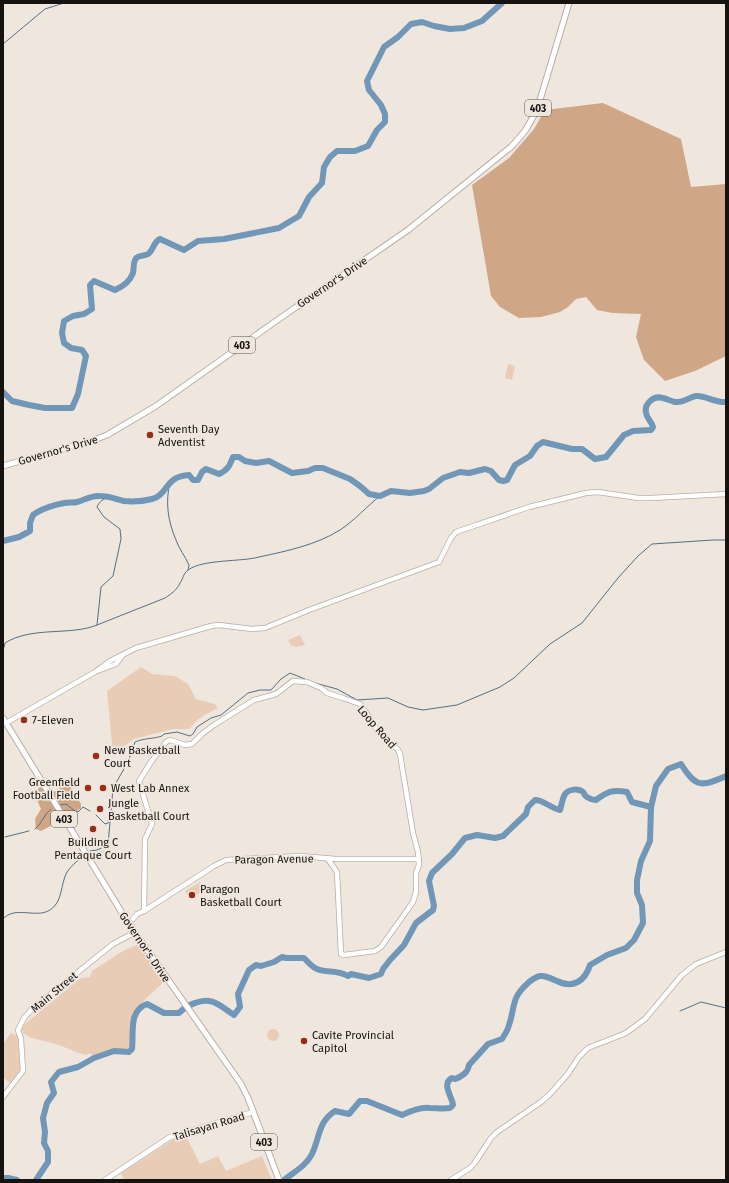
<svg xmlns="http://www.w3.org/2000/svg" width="729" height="1183" viewBox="0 0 729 1183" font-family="'Fira Sans',sans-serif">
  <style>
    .green { fill: #e9ccb5 }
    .forest { fill: #d0a786 }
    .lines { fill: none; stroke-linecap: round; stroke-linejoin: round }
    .stream { stroke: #556f85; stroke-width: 1 }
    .river { stroke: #7097b8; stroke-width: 6 }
    .secondary-casing { stroke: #b7aea7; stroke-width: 6 }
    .primary-casing { stroke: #b7aea7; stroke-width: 7 }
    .secondary { stroke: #fff; stroke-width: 4.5 }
    .primary { stroke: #fff; stroke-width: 5 }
    .poi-dot { fill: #962d16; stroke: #efe6de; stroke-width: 1.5 }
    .labels { text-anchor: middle; stroke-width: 3.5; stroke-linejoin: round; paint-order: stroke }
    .shield { fill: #efe6de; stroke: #56524d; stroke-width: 1 }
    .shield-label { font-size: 10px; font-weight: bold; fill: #15120f }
    .street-label { font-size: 11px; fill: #15120f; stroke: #efe6de }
    .poi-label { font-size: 11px; fill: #15120f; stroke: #efe6de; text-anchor: start }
  </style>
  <rect width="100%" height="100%" fill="#efe6de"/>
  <!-- green -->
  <g class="green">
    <path d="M508,364L515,366L512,380L505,378Z"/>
    <path d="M300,635L305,645L296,647L291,645L288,640Z"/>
    <path d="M141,667L152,674L175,676L188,684L196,699L215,704L218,708C208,713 195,719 190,729H173L134,739L113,754L107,691Z"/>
    <path d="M200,882L205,890L190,899L185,891Z"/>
    <path d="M139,944L164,982C153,992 137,1004 133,1020C131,1030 133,1039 132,1049L129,1052L114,1051L94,1058L90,1053L86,1055L76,1052L59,1045L29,1037L23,1033L22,1029L25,1024L81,978L90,977L92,971L123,951Z"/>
    <circle cx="273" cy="1035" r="6"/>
    <path d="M11,1033L18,1036L20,1069C19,1074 15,1081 10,1083L3,1077V1044Z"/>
    <path d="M185,1134L200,1164L218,1156L226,1171L262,1156L272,1180H124L121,1173L174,1139Z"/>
  </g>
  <!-- forest -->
  <g class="forest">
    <path d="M603,103L681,139L691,187L726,184V356L695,371L665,381L644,360L636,337L641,314L613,313L597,310L586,297L576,299L568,307L560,312L541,317L519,318L500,307L491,296L472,185L509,158L534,129L545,110Z"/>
    <path d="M66,780L81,804V808L72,815L41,831L36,829L35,819L41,809L34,793L40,787L51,792L60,790L57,781Z"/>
  </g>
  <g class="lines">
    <!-- stream -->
    <g class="stream">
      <path d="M3,44L45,9L64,3"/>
      <path d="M170,483C165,501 168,522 176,540C179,549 185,556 189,565L188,570"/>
      <path d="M97,625L165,598C171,594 177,590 180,583C183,579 183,574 188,570C203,559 241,562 259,557C287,551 316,545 340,530C354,521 367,506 380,496"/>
      <path d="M3,651L5,643C32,626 70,636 97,625L101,587L113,576L121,539L120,529L104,517L97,507C100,500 104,499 110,497"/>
      <path d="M315,683L337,689L357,700L388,698L408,707L423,710L457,705L500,687L514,678L550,644L582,623L618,578L638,556L652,544L713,540H726"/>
      <path d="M60,805L66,804L75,811L78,812L83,807L90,811"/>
      <path d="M96,815L105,824L108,823L110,820"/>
      <path d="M35,829C42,824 44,814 51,809"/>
      <path d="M5,837L29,831"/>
      <path d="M90,851L97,850L108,845L113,788L128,762L135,742C144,738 153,739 162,736L164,734L177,732L190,736L193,734L197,727L211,718L221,715L248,693L260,690H271L281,679L290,673L305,679"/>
      <path d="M3,919C15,905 36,919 50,910C63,902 60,885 67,872C71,866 76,862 82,857"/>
      <path d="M680,1011L701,1002L726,1008"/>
    </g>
    <!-- river -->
    <g class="river">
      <path d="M3,392L12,401L29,405L45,408H72L78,394L86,356L82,350L71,348L64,343L62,333L64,321L73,316L84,314L92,309L90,285L94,281L115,290C122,287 130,281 133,273C134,269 133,264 135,260C137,254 143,257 148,254C154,250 153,242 160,239L184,250L198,241L224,239L279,228L299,216L309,197L322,183L324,167L330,157L337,151H355L368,146L377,130L385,122V114L381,105L369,90L367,81L384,47L398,37L411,24L422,22L434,26L450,29L464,28L482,21L502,3"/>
      <path d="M3,541L19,537L30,531V523L33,515C41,509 54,505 64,503C68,502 73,503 77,502C85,500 91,495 100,496C109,496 116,499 124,501C133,502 144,501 152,499C168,495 165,476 189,475L193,480H198L202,472L206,469L219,474C228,470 230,465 233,457H239L245,461L256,463L269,461L292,473L308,471L315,468H323L350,479L360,486L369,494L380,496L391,491L410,493L424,491L429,489L443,478L460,472L469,473L485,469L491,471L499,480L503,481L507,480L515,465L530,456L537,446L543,442L572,449H582L595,459L606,457L624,435L633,431L651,430L653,427C652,423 649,420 647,416C642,405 653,395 663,398C667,399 671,401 675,402C684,403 689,397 696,396C705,395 715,403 726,402"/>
      <path d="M3,1178H8L17,1180"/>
      <path d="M36,1180L48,1162V1151L44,1143L45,1132L43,1118L47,1103L54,1093L51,1082L59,1072L78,1067L94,1058L114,1051L129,1052L132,1049C134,1033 128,1011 147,1004L164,1013H179C184,1008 188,1005 195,1003C212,996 220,1006 234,1015L240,1007L238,994L249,970L256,965L261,966L274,962L282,957L286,958H304C308,962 312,967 317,969C327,973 338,970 348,976L351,974L369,978L381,974L383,969L390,960L404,945L416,923L433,910L434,906L429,881L432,873L452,854L465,838L477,835L495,838L503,836L526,814L528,807L535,800C544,800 550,808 560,810C562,804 562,799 565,794C569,789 578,788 583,792C587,796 582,793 587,797C590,799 593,800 596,800C607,792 612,789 627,792L632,802L651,807"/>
      <path d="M284,1180C294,1172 306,1166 312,1154C320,1137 318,1122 335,1111L349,1114L360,1101H367L402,1115C411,1111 420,1107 430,1108C437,1108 443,1109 450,1108L453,1105C452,1096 441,1084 452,1078L455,1079C462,1076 468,1073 469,1065L488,1044L502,1039C505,1034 508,1030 509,1025C515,1008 511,998 527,984C530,981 536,977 540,976C547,975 551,979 557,981C573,989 585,981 590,965L607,955L626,948L634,940L643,923L642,905L637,893V880L641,861L650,841L651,807L656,786L668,769L681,764C696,788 702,787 726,776"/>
    </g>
    <!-- secondary casing -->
    <g class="secondary-casing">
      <g id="secondary">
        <path d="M97,671L116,664L122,656"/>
        <path d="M6,723L95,672L110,661L136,648L211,626L219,625L252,629L265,628L309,610L439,562L451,538L456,532L529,507L586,493L598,492L638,498H651L726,494"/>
        <path d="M144,911L145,839L152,824L139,781L151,762L166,742L170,740L185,745L192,744L202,734L214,725L254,700L276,694L293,681L307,682L321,688L327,693L343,698L360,704L368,715L375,727L398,750L400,754L413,833L418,852L419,865L416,873V892L413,902L381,947L375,951L344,955L341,954L337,872L328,859"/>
        <path d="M133,919L137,914L144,911L214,866L226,860L300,856L336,859H419"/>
        <path d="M3,1097L23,1071L21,1039L18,1030L24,1018L32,1009L113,944L130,935L132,931V926"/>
        <path d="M105,1180L170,1137L253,1112"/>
        <path d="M451,1180L470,1168L474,1164L491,1138L497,1132L541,1102L550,1094L567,1075L579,1057L588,1048L626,1033L645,1019L682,975L696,964L726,952"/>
      </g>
    </g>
    <!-- primary casing -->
    <g class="primary-casing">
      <g id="primary">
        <path d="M3,466L94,440L107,435L156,406L276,321L408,230L512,146L525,131L537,110L569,3"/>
        <path d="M3,718L127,921L241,1084L248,1098L279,1180"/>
      </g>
    </g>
    <!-- secondary -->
    <use href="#secondary" class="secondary"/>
    <!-- primary -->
    <use href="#primary" class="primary"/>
  </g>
  <!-- markers -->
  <g class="poi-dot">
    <circle cx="150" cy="435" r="4"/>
    <circle cx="24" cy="720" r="4"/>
    <circle cx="96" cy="756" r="4"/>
    <circle cx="88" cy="788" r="4"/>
    <circle cx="103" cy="788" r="4"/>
    <circle cx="100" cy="809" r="4"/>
    <circle cx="93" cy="829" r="4"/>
    <circle cx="192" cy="895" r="4"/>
    <circle cx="304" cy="1041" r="4"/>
  </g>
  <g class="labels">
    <!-- shield labels -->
    <g class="shield">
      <rect x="525" y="100" width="26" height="16" rx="3"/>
      <rect x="229" y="337" width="26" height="16" rx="3"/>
      <rect x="51" y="811" width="26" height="16" rx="3"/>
      <rect x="251" y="1134" width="26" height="16" rx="3"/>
    </g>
    <g class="shield-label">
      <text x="538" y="112">403</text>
      <text x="242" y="349">403</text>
      <text x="64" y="823">403</text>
      <text x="264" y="1146">403</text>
    </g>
    <!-- street labels -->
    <g class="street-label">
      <text transform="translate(332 282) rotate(-34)" y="4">Governor's Drive</text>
      <text transform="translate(58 450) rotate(-16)" y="4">Governor's Drive</text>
      <text transform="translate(377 727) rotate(49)" y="4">Loop Road</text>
      <text transform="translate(274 859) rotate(-1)" y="4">Paragon Avenue</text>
      <text transform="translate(145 947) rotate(56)" y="4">Governor's Drive</text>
      <text transform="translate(54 992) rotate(-40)" y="4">Main Street</text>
      <text transform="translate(209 1126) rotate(-17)" y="4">Talisayan Road</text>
    </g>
    <!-- poi labels -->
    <g class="poi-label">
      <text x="158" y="433">Seventh Day<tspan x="158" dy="13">Adventist</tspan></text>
      <text x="32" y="724">7-Eleven</text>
      <text x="104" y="754">New Basketball<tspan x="104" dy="13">Court</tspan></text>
      <text x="80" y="786" text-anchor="end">Greenfield<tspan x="80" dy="13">Football Field</tspan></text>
      <text x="111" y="792">West Lab Annex</text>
      <text x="108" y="807">Jungle<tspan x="108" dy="13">Basketball Court</tspan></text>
      <text x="93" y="846" text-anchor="middle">Building C<tspan x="93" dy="13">Pentaque Court</tspan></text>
      <text x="200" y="893">Paragon<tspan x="200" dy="13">Basketball Court</tspan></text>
      <text x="312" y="1039">Cavite Provincial<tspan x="312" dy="13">Capitol</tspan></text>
    </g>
  </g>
  <!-- border -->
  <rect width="729" height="1183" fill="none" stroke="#15120f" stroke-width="8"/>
</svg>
